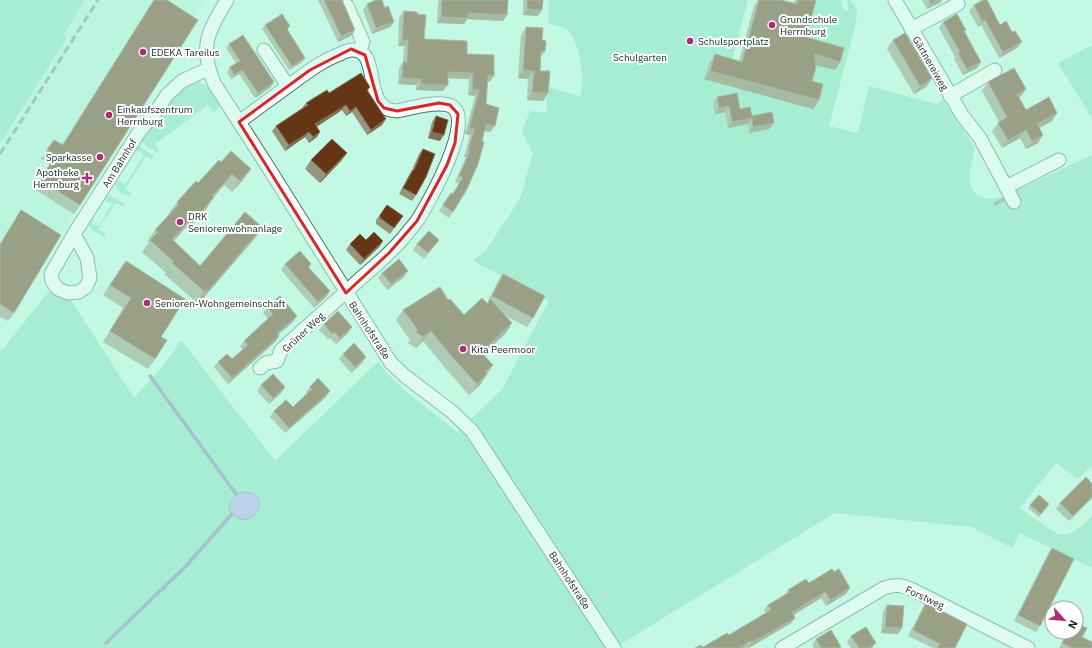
<svg xmlns="http://www.w3.org/2000/svg" width="1092" height="648" viewBox="0 0 1092 648" font-family="'IBM Plex Sans',sans-serif">
  <style>
    .built { fill: #b1f0d9 }
    .green { fill: #83dfbf }
    .water { fill: #b0a5f2; stroke: #8280b4 }
    .lines { fill: none; stroke-linecap: round; stroke-linejoin: round }
    .stream { stroke: #8280b4; stroke-width: 3.5 }
    .street-casing { stroke: #467867; stroke-width: 15 }
    .street { stroke: #fff; stroke-width: 13 }
    .rail { stroke: #709688; stroke-width: 3; stroke-dasharray: 8 4; stroke-linecap: butt }
    .wall { fill: #94967d }
    .shaded-wall { fill: #827054 }
    .building { fill: #663516; stroke: #827054 }
    .marked { fill: none; stroke: #d62828; stroke-width: 3; stroke-linejoin: round }
    .poi-dot { fill: #ad2b77; stroke: #fff; stroke-width: 1.5 }
    .labels { text-anchor: middle; stroke-width: 4; stroke-linejoin: round; paint-order: stroke }
    .poi-label { font-size: 10px; fill: #152a23; stroke: #fff; text-anchor: start }
    .park-label { font-size: 10px; fill: #004030; stroke: #fff }
    .street-label { font-size: 10px; fill: #152a23; stroke: #fff }
  </style>
  <rect width="100%" height="100%" fill="#c3f8e4"/>
  <!-- built -->
  <path class="built" d="M85,0H206L191,23L192,29L74,214L8,321L0,317V143L67,38L63,35Z"/>
  <!-- green -->
  <g class="green">
    <path d="M0,0H85L63,35L67,38L0,143Z"/>
    <path d="M549,0H748L731,64L710,59L705,79L790,43L813,0H841L844,11L849,10L847,0H851L857,10L856,23L829,126L858,133L869,86L936,104L943,100L974,146C974,163 961,185 979,196C988,201 997,199 1006,195L1092,155V466L1090,467L1078,479L1056,463L1020,508C1028,513 1051,532 1059,534C1072,537 1085,524 1092,515V568L1020,533L1012,548L972,527L835,513L619,645L612,648H0V349H3L51,289L71,300L134,398L163,366L181,340L275,461L378,362C399,390 430,409 457,432L501,391L549,301L473,261L486,250L520,199L533,153L522,132L530,111L546,113L548,87L580,96C585,79 581,43 567,30C562,26 556,26 550,24L548,21Z"/>
    <path d="M1092,45V118L1058,63Z"/>
    <path d="M189,82C194,82 198,81 202,84C209,87 220,99 220,106L214,112L208,105L155,144L159,151L157,153L141,142L170,98Z"/>
    <path d="M139,146L154,156L152,160L146,156L125,189L132,194L129,197L117,190L115,184L118,180L125,185L144,155L136,150Z"/>
    <path d="M110,196L123,203L125,205L124,207L116,203L98,229L106,234L104,237L91,229L89,224L91,222L98,227L112,204L105,200L107,197Z"/>
  </g>
  <!-- water -->
  <path class="water" d="M242,492C281,493 245,541 229,508C231,499 234,495 242,492Z"/>
  <g class="lines">
    <!-- stream -->
    <g class="stream">
      <path d="M995,204L1008,197"/>
      <path d="M150,376L236,494"/>
      <path d="M106,643L186,566L232,514"/>
    </g>
    <!-- street casing -->
    <g class="street-casing">
      <g id="street">
        <path d="M227,0C208,32 199,46 214,83L268,167L391,363L405,376L451,411L472,431L614,648"/>
        <path d="M895,0L962,115L980,138L1014,202"/>
        <path d="M347,6L363,42L359,51"/>
        <path d="M911,29L958,4"/>
        <path d="M264,50L288,86"/>
        <path d="M950,96L995,70"/>
        <path d="M239,122C255,110 272,98 288,86C305,74 321,61 340,54C344,52 348,50 352,50C383,49 360,110 397,111C411,108 438,100 451,106C477,118 428,204 417,221C413,226 408,232 404,237C391,253 375,266 360,279C334,303 307,326 281,350L277,361L266,363L260,368"/>
        <path d="M1006,187L1059,160"/>
        <path d="M74,234L87,258L90,278L86,287L79,292L68,293L58,289L52,281L51,274L74,234L139,132L155,113L167,95L182,81L208,69"/>
        <path d="M782,648L884,588C895,584 903,585 913,590L1028,648"/>
      </g>
    </g>
    <!-- street -->
    <use href="#street" class="street"/>
    <!-- rail -->
    <path class="rail" d="M0,154L98,0"/>
  </g>
  <!-- wall -->
  <g class="wall">
    <path d="M154,0H167L80,205L74,214L34,189L50,164L41,159L54,140L62,145Z"/>
    <path d="M318,0H342L355,30L351,36L338,42Z"/>
    <path d="M439,0H508L503,21L467,19L464,24L437,23L438,2Z"/>
    <path d="M523,0H543L538,16L523,15Z"/>
    <path d="M758,0H781L794,3L795,0H816L806,37L840,62L835,70L815,65L812,81L819,100L813,109L704,79L709,63L715,54L739,61L754,6Z"/>
    <path d="M922,0H942L941,2L927,9Z"/>
    <path d="M367,4L385,8L394,22L390,27L372,34L363,10Z"/>
    <path d="M974,5L1000,25L1017,48L999,58L981,25L978,27L969,11Z"/>
    <path d="M404,11L417,14L424,39L467,54L489,82H487L486,104L490,132L484,131L453,212L449,218L439,211L451,193L452,194L459,184L455,182L466,157H464L470,135L465,134L475,96L468,95L469,79L448,78L443,91L416,90V85L398,84L399,68L403,62L404,46H398L399,17Z"/>
    <path d="M943,22L966,30L964,32L981,62L977,68L963,75L954,59L955,57L939,28Z"/>
    <path d="M265,25L302,62L289,70L262,29Z"/>
    <path d="M526,27L541,57L540,71L548,93L543,101L527,100L528,79L518,78L521,35Z"/>
    <path d="M893,40L932,78L926,87L914,94L887,49Z"/>
    <path d="M229,44L271,87L255,98L239,74L231,79L227,72L230,67L236,63L226,48Z"/>
    <path d="M988,82L1026,89L1020,97L1019,98L1026,110L1057,113L1052,121L1039,128L1038,143L1026,149L1020,138L1002,148L992,131L998,123L999,122L982,91Z"/>
    <path d="M370,87L368,91L382,125L367,135L352,112L346,116L342,110L317,126V137L309,143L305,137L285,151L272,131L276,126L302,108L306,103L329,93Z"/>
    <path d="M717,97L752,116L774,123L769,129L749,133L748,124L728,128L725,112L715,114L713,103Z"/>
    <path d="M436,116L440,141L428,138L432,122Z"/>
    <path d="M423,149L416,195L412,201L399,194L409,175L412,170L419,154Z"/>
    <path d="M347,153L341,161L320,183L305,169L311,160Z"/>
    <path d="M221,162L243,180L232,192L224,185L214,197L206,209L187,230L185,228L174,241L200,266L262,227L255,238L200,302H196L164,274L166,273L142,252L149,242L147,241L155,230L170,214L169,213L177,202Z"/>
    <path d="M387,205L403,216L390,234L376,224V220Z"/>
    <path d="M21,210L14,313L8,321L0,317V243Z"/>
    <path d="M439,240L435,245L424,259L413,250L417,244Z"/>
    <path d="M383,241L379,247L360,265L346,250L350,244Z"/>
    <path d="M126,261L161,337L155,359L148,369L103,342L123,308L103,295Z"/>
    <path d="M285,264H311L309,268L330,291L326,297L314,308L281,270Z"/>
    <path d="M382,273L404,277L387,290L378,278Z"/>
    <path d="M503,274L533,318L527,327L504,315L512,323L505,334L483,354L487,374L480,385L469,395L446,369L423,341L416,348L408,343L410,340L396,320L403,310L448,300L464,315L487,303L497,283Z"/>
    <path d="M267,307L293,322L278,335L279,336L275,342L228,384L214,367L218,362L232,359L243,350L240,346L244,341L268,319L263,313Z"/>
    <path d="M324,324L348,333L336,344L330,338L328,339L319,330Z"/>
    <path d="M343,354L362,363L351,373L339,359Z"/>
    <path d="M261,385L285,387L281,393L269,404L257,391Z"/>
    <path d="M310,387L326,397L285,433L270,417L274,411L293,407L307,394L306,392Z"/>
    <path d="M1092,484V498L1069,521L1056,509L1060,503Z"/>
    <path d="M1030,505L1047,507L1039,517L1028,508Z"/>
    <path d="M1052,548L1040,626L1036,632L1014,621L1048,554Z"/>
    <path d="M809,583L846,594L826,606L821,598L794,615L795,618L791,623L749,648H746V647L744,648H695L703,647L729,635L765,613L764,610L768,605L785,594L788,590Z"/>
    <path d="M926,603L955,648H933L908,636L922,609Z"/>
    <path d="M887,605L898,634L881,633L883,611Z"/>
    <path d="M1067,632H1076L1082,637L1092,648H1059Z"/>
    <path d="M851,636L872,648H851L847,642Z"/>
    <path d="M816,639L841,647L840,648H814L812,645Z"/>
  </g>
  <!-- shaded-wall -->
  <g class="shaded-wall">
    <path d="M938,0H942L941,2L927,9L931,3Z"/>
    <path d="M527,9L542,10L538,16L523,15Z"/>
    <path d="M468,13L507,15L503,21L467,19L464,24L437,23L441,17Z"/>
    <path d="M985,20L981,25L978,27L982,21Z"/>
    <path d="M394,22L390,27L372,34L376,28Z"/>
    <path d="M355,30L351,36L338,42L341,36Z"/>
    <path d="M402,40H408L404,46H398Z"/>
    <path d="M1022,42L1017,48L999,58L1003,52Z"/>
    <path d="M541,51H545L539,59Z"/>
    <path d="M814,54L840,62L835,70L808,63Z"/>
    <path d="M305,58L302,62L289,70L292,66Z"/>
    <path d="M981,62L977,68L963,75L967,69Z"/>
    <path d="M242,70L239,74L231,79L234,75Z"/>
    <path d="M523,70L534,71L528,79L518,78Z"/>
    <path d="M710,71L819,100L813,109L704,79Z"/>
    <path d="M448,72L473,73L469,79L444,78Z"/>
    <path d="M488,75L494,76L489,82H483Z"/>
    <path d="M402,78L421,79L416,85L398,84Z"/>
    <path d="M932,78L926,87L914,94L920,86Z"/>
    <path d="M274,82L271,87L255,98L258,93Z"/>
    <path d="M420,84L448,85L443,91L416,90Z"/>
    <path d="M472,89L479,90L475,96L468,95Z"/>
    <path d="M1026,89L1020,97L1011,102L1017,94Z"/>
    <path d="M532,92L548,93L543,101L527,100Z"/>
    <path d="M346,105L342,110L312,130L315,124Z"/>
    <path d="M729,106L725,112L715,114L719,108Z"/>
    <path d="M356,107L352,112L346,116L350,111Z"/>
    <path d="M1057,113L1052,121L1032,132L1037,124Z"/>
    <path d="M752,118L748,124L728,128L732,122Z"/>
    <path d="M386,119L382,125L367,135L371,130Z"/>
    <path d="M774,123L769,129L749,133L753,127Z"/>
    <path d="M486,124L495,126L490,132L482,130Z"/>
    <path d="M469,128L474,129L470,135L465,134Z"/>
    <path d="M1026,130L1020,138L1002,148L1008,140Z"/>
    <path d="M309,132L305,137L285,151L289,145Z"/>
    <path d="M320,132L317,137L309,143L313,137Z"/>
    <path d="M432,132L444,135L440,141L428,138Z"/>
    <path d="M1043,135L1038,143L1026,149L1032,141Z"/>
    <path d="M468,151H470L466,157H464Z"/>
    <path d="M347,153L341,161L320,183L326,174Z"/>
    <path d="M251,169L243,180L232,192L240,181Z"/>
    <path d="M232,174L224,185L204,207L212,196Z"/>
    <path d="M214,197L206,209L187,230L195,219Z"/>
    <path d="M193,217L185,228L165,251L172,239Z"/>
    <path d="M262,227L255,238L200,302H196L204,291Z"/>
    <path d="M383,241L379,247L360,265L364,259Z"/>
    <path d="M408,271L404,277L387,290L391,284Z"/>
    <path d="M330,291L326,297L314,308L318,302Z"/>
    <path d="M297,316L293,322L273,339L277,333Z"/>
    <path d="M512,323L505,334L474,363L481,352Z"/>
    <path d="M352,327L348,333L336,344L340,338Z"/>
    <path d="M431,331L423,341L416,348L423,337Z"/>
    <path d="M279,336L275,342L228,384L232,378Z"/>
    <path d="M366,357L362,363L351,373L355,367Z"/>
    <path d="M493,365L486,376L485,372Z"/>
    <path d="M487,374L480,385L469,395L477,384Z"/>
    <path d="M285,387L281,393L269,404L273,398Z"/>
    <path d="M330,391L326,397L285,433L289,428Z"/>
    <path d="M1092,497V498L1069,521L1073,516Z"/>
    <path d="M850,588L846,594L826,606L830,600Z"/>
    <path d="M825,592L821,598L788,618L792,612Z"/>
    <path d="M795,618L791,623L749,648H748L751,643Z"/>
    <path d="M885,627L902,628L898,634L881,633Z"/>
    <path d="M750,641L746,647L744,648H739Z"/>
    <path d="M876,643L872,648H868Z"/>
  </g>
  <!-- building -->
  <g class="building">
    <path d="M154,0H167L198,20L80,205L40,180L56,155L47,150L54,140L63,145Z"/>
    <path d="M324,0H342L355,30L341,36Z"/>
    <path d="M376,0H382L385,8L388,6L394,22L376,28L367,4Z"/>
    <path d="M442,0H508L507,15L468,13V18L441,17Z"/>
    <path d="M527,0H543L542,10L527,9Z"/>
    <path d="M759,0H781L797,4L798,0H816L806,37L844,48L840,62L814,54L816,67L812,81L823,84L819,100L710,71L715,54L742,62Z"/>
    <path d="M929,0H938L931,3Z"/>
    <path d="M983,0H987L1000,25L1006,21L1012,32L1015,31L1022,42L1003,52L985,20L982,21L974,5Z"/>
    <path d="M404,11L417,12V14L426,15L424,39L467,41V54L494,55V76L488,75L486,104L499,108L495,126L486,124L482,141L484,142L478,164L467,189L453,212L443,205L451,193L453,194L463,177L459,176L470,151H468L474,129L469,128L479,90L472,89L473,73L448,72V85L420,84L421,79L402,78L403,62H407L408,40H402Z"/>
    <path d="M282,14L290,26L287,29L305,58L292,66L265,25Z"/>
    <path d="M957,14L966,30L964,31L981,62L967,69L958,53L960,52L943,22Z"/>
    <path d="M526,27L543,28L542,40L546,41L545,51H541L540,71H550L548,93L532,92L534,71L523,70Z"/>
    <path d="M905,33L932,78L920,86L893,40Z"/>
    <path d="M243,35L274,82L258,93L242,70L234,75L230,67L240,61L229,44Z"/>
    <path d="M1014,68L1026,89L1017,94L1026,110L1049,97L1057,113L1037,124L1043,135L1032,141L1026,130L1008,140L998,123L1007,117L988,82Z"/>
    <path d="M361,73L370,87L367,90L386,119L371,130L356,107L350,111L346,105L315,124L320,132L313,137L309,132L289,145L276,126L308,105L306,103L327,90L329,93Z"/>
    <path d="M737,93L740,109L750,107L752,116L772,112L774,123L753,127L752,118L732,122L729,106L719,108L717,97Z"/>
    <path d="M436,116L448,120L444,135L432,132Z"/>
    <path d="M332,139L347,153L326,174L311,160Z"/>
    <path d="M423,149L435,154L426,177L416,195L403,188L413,170H414Z"/>
    <path d="M231,151L251,169L240,181L232,174L212,196L214,197L195,219L193,217L172,239L200,266L245,212L262,227L208,291H204L172,263L174,262L150,240L158,232L155,230L179,204L177,202L196,181L198,183L219,160L221,162Z"/>
    <path d="M387,205L403,216L394,228L380,218V215Z"/>
    <path d="M21,210L61,235L14,313L0,304V245Z"/>
    <path d="M429,231L439,240L428,253L417,244Z"/>
    <path d="M374,232L383,241L364,259L350,244L360,234L366,240Z"/>
    <path d="M300,251L311,264L308,267L330,291L318,302L285,264Z"/>
    <path d="M399,259L408,271L391,284L382,273Z"/>
    <path d="M126,261L185,299L161,337L167,340L155,359L110,331L131,298L110,285Z"/>
    <path d="M503,274L545,296L533,318L492,296Z"/>
    <path d="M440,287L448,300L450,299L464,315L482,298L488,304L490,299L512,323L481,352L493,365L485,372L487,374L477,384L453,358L431,331L423,337L416,332L418,330L403,310Z"/>
    <path d="M280,296L297,316L277,333L279,336L232,378L218,362L227,354L232,359L248,345L244,341L273,314L267,307Z"/>
    <path d="M338,311L352,327L340,338L334,332L332,334L324,324Z"/>
    <path d="M354,343L366,357L355,367L343,354Z"/>
    <path d="M273,374L285,387L273,398L261,385Z"/>
    <path d="M318,378L330,391L289,428L274,411L286,400L293,407L312,389L310,387Z"/>
    <path d="M1086,477L1092,484V497L1073,516L1060,503Z"/>
    <path d="M1039,495L1049,504L1041,514L1030,505Z"/>
    <path d="M1052,548L1074,559L1040,626L1018,615Z"/>
    <path d="M832,569L834,572L839,569L850,588L830,600L825,592L792,612L795,618L751,643L750,641L739,648H695L701,645L703,647L727,633L729,635L771,610L768,605L790,592L788,590L806,579L809,583Z"/>
    <path d="M926,603L967,624L955,648H937L940,644L913,630Z"/>
    <path d="M887,605L904,606L902,628L885,627Z"/>
    <path d="M1076,623L1087,628L1082,637L1092,642V648H1072L1062,643L1068,632H1076Z"/>
    <path d="M866,627L876,643L868,648H859L851,636Z"/>
    <path d="M831,630L841,647L839,648H821L816,639Z"/>
  </g>
  <!-- marked area -->
  <path d="M0 0H1092V648H0ZM351,49L365,55L378,101L384,108L397,111L439,103L450,105L458,114L455,143L447,165L417,221L389,253L346,293L239,122L310,70Z" fill="#c3f8e4" fill-opacity=".55" fill-rule="evenodd"/>
  <path class="marked" d="M351,49L365,55L378,101L384,108L397,111L439,103L450,105L458,114L455,143L447,165L417,221L389,253L346,293L239,122L310,70Z"/>
  <!-- markers -->
  <g class="poi-dot">
    <circle cx="772" cy="25" r="4"/>
    <circle cx="690" cy="41" r="4"/>
    <circle cx="143" cy="52" r="4"/>
    <circle cx="109" cy="115" r="4"/>
    <circle cx="100" cy="157" r="4"/>
    <path d="M85 172h4v4h4v4h-4v4h-4v-4h-4v-4h4z"/>
    <circle cx="180" cy="222" r="4"/>
    <circle cx="147" cy="303" r="4"/>
    <circle cx="463" cy="349" r="4"/>
  </g>
  <g class="labels">
    <!-- poi labels -->
    <g class="poi-label">
      <text x="780" y="23">Grundschule<tspan x="780" dy="12">Herrnburg</tspan></text>
      <text x="698" y="45">Schulsportplatz</text>
      <text x="151" y="56">EDEKA Tareilus</text>
      <text x="117" y="113">Einkaufszentrum<tspan x="117" dy="12">Herrnburg</tspan></text>
      <text x="92" y="161" text-anchor="end">Sparkasse</text>
      <text x="79" y="176" text-anchor="end">Apotheke<tspan x="79" dy="12">Herrnburg</tspan></text>
      <text x="188" y="220">DRK<tspan x="188" dy="12">Seniorenwohnanlage</tspan></text>
      <text x="155" y="307">Senioren-Wohngemeinschaft</text>
      <text x="471" y="353">Kita Peermoor</text>
    </g>
    <!-- park labels -->
    <g class="park-label">
      <text x="640" y="61">Schulgarten</text>
    </g>
    <!-- street labels -->
    <g class="street-label">
      <text transform="translate(931 63) rotate(60)" y="4">Gärtnereiweg</text>
      <text transform="translate(119 163) rotate(-58)" y="4">Am Bahnhof</text>
      <text transform="translate(370 330) rotate(57)" y="4">Bahnhofstraße</text>
      <text transform="translate(303 332) rotate(-43)" y="4">Grüner Weg</text>
      <text transform="translate(570 580) rotate(57)" y="4">Bahnhofstraße</text>
      <text transform="translate(925 597) rotate(25)" y="4">Forstweg</text>
    </g>
  </g>
  <!-- north arrow -->
  <g transform="translate(1064 620) rotate(117)"><circle r="19" fill="#ffffff" stroke="#a1aaa7"/>
  <path d="M0-3L7 15L0 10L-7 15Z" fill="#ad2b77"/>
  <text y="-6" font-size="11" font-weight="bold" text-anchor="middle" fill="#152a23">N</text>
  </g>
</svg>
